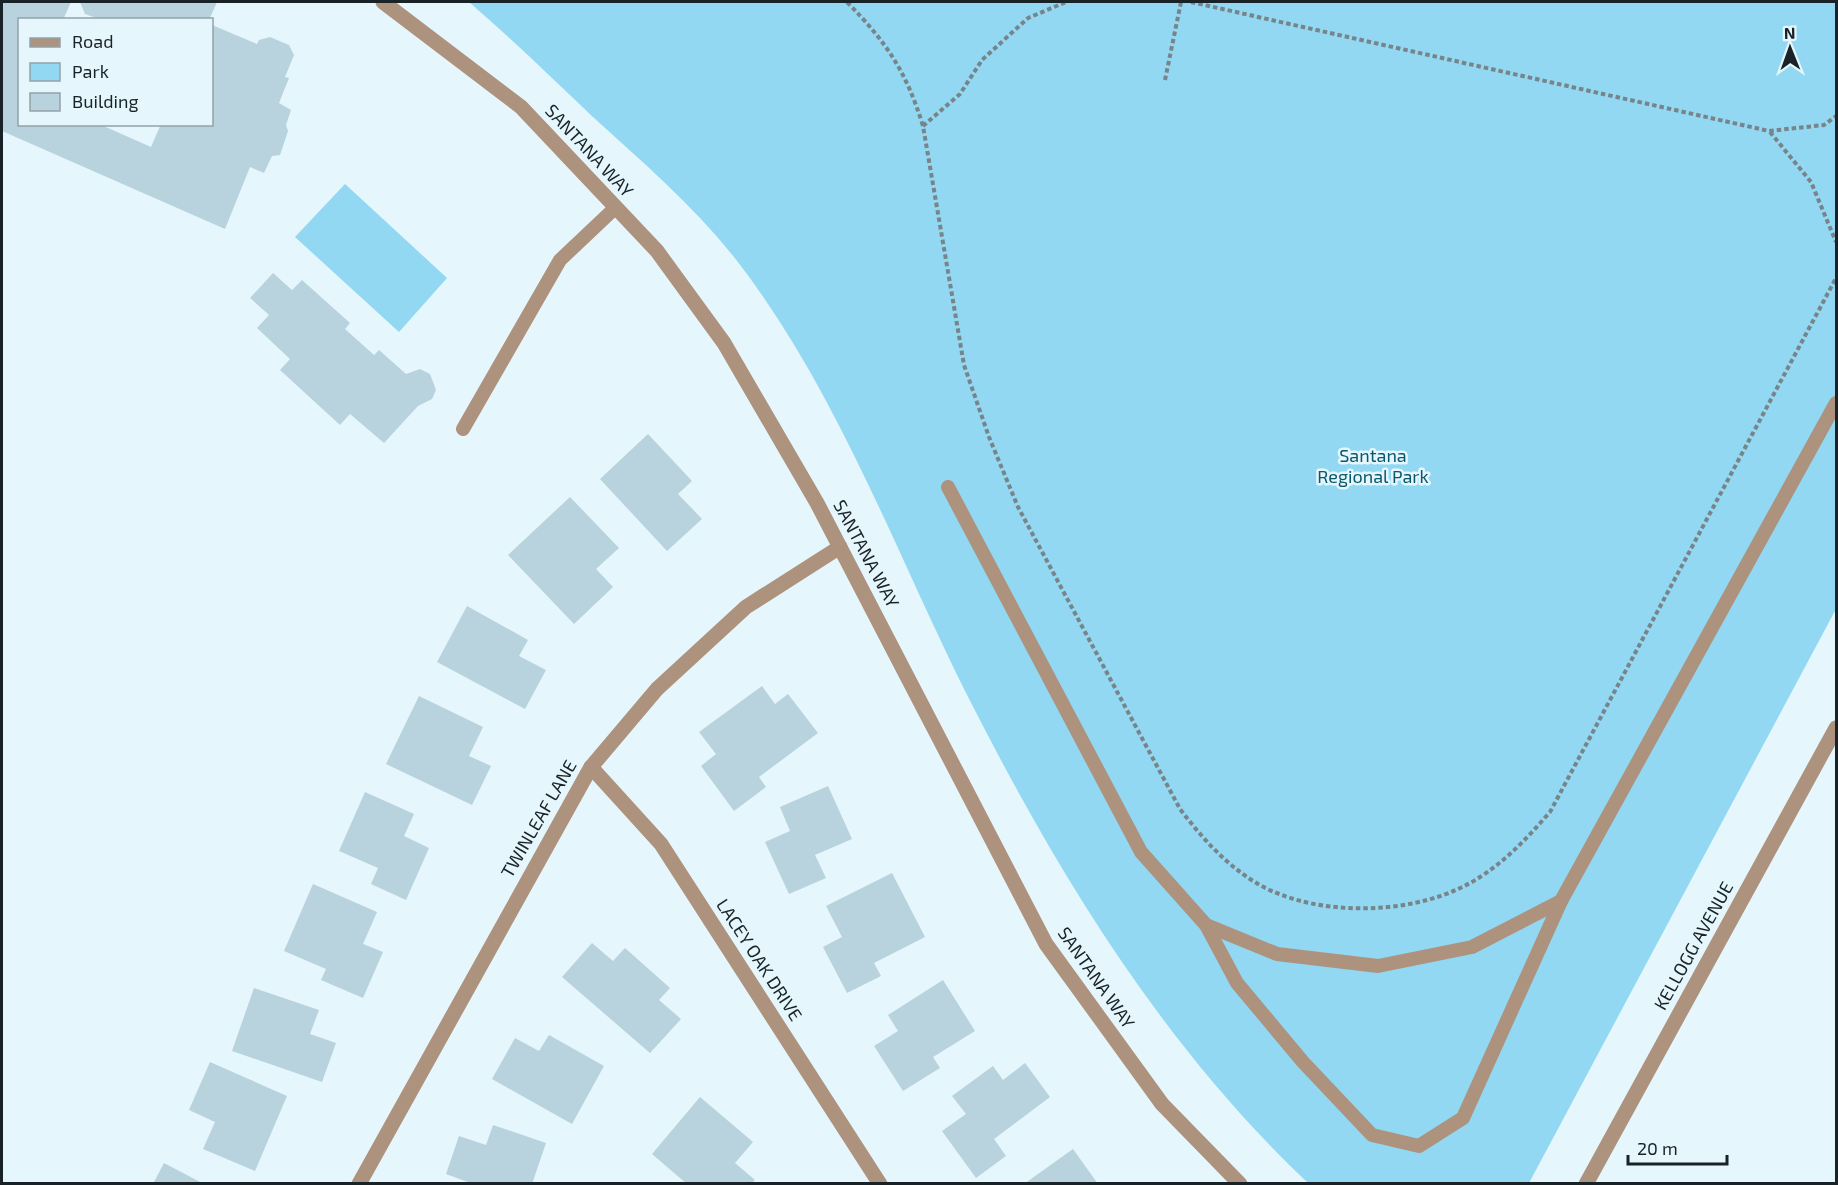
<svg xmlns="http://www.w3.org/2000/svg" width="1838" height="1185" viewBox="0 0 1838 1185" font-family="'Exo 2',sans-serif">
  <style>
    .green { fill: #92d8f2 }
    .building { fill: #b8d3de }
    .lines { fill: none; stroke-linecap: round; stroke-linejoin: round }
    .path { stroke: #778489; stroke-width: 4; stroke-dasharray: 4.5 3; stroke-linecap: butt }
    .service { stroke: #ad927e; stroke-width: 14 }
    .minor { stroke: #ad927e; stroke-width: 15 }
    .tertiary { stroke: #ad927e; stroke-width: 15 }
    .labels { text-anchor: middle; stroke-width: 5; stroke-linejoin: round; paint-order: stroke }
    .street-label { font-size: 18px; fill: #192327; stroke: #e5f6fc }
    .park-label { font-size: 18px; fill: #09586e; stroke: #e5f6fc }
  </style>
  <rect width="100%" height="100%" fill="#e5f6fc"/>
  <!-- green -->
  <g class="green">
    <path d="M469,2H1836V609L1529,1183H1308C1161,1044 1056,871 965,691C896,552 840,400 747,274C703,214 648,167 593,117C552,78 512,39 469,2Z"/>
    <path d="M345,184L447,278L399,332L295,237Z"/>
  </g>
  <!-- building -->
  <g class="building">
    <path d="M2,2H71L63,20H20V124H99L151,147L161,124H212V25L257,44L259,40L270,37L289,45L294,55L285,77L289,78L279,103L291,110L286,125L288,131L280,155L272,156L264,173L250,167L225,229L2,131Z"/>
    <path d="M80,2H217L209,20H102L85,14Z"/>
    <path d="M273,273L292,290L302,280L350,323L345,329L374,355L379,350L406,374L420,369L430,374L436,390L432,399L418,406L384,443L350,414L340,425L280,370L290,359L257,328L269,315L250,298Z"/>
    <path d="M648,434L692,481L678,494L702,519L667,551L600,479Z"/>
    <path d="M570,497L619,548L596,569L613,587L574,624L508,555Z"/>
    <path d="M467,606L528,640L519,656L546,670L525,709L437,662Z"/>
    <path d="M762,686L775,704L788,694L818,733L759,777L766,787L734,811L701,766L716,754L699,732Z"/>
    <path d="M419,696L483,727L469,756L491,766L472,805L386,764Z"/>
    <path d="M828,786L852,839L815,855L826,878L789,894L765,842L790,831L780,807Z"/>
    <path d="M365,792L414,814L404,836L429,848L406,900L371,884L378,868L339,851Z"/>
    <path d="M892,873L925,937L874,963L881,976L847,993L823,947L842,937L826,906Z"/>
    <path d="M313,884L377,912L363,944L383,952L363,998L321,980L326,969L284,951Z"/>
    <path d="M592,943L613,961L625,948L670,988L659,1000L681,1019L650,1053L562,977Z"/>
    <path d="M943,980L975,1031L933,1057L940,1068L903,1091L874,1046L898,1031L888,1015Z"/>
    <path d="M254,988L319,1010L310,1034L336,1043L322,1082L232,1051Z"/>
    <path d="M549,1035L604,1066L572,1124L492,1079L515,1038L539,1051Z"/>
    <path d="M210,1062L287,1096L255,1171L203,1149L215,1122L189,1110Z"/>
    <path d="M1025,1063L1050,1097L994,1139L1006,1156L976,1178L942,1131L966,1114L952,1096L993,1066L1003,1080Z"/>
    <path d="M700,1097L753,1142L735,1163L755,1180L751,1184H687L652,1154Z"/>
    <path d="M493,1125L546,1143L532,1184H473L446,1174L459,1136L486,1145Z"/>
    <path d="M1073,1149L1098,1184H1024Z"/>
    <path d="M164,1163L204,1184H153Z"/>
  </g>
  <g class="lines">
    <!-- path -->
    <g class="path">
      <path d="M847,2C887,43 906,71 923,126L964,365L989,437L1018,507L1180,809C1202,838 1226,865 1258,884C1319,919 1421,916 1480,877C1508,859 1528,837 1550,812L1836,278"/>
      <path d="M1191,2L1769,131L1824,125L1836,116"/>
      <path d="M1165,80L1181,2"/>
      <path d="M923,126L960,94L982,60L1028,18L1066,2"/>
      <path d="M1770,132L1811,182L1836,242"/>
    </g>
    <!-- service -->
    <g class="service">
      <path d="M463,429L560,260L615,208"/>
      <path d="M948,487L1141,852L1206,925L1277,954L1378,966L1472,947L1561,901L1836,403"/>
      <path d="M1206,925L1237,983L1303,1062L1372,1135L1419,1146L1463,1118L1561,901"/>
    </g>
    <!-- minor -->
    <g class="minor">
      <path d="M591,767L661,844L880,1184"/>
      <path d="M359,1184L591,767L657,689L746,607L840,547"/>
    </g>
    <!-- tertiary -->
    <g class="tertiary">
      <path d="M383,2L521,107L657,251L724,343L817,503L1046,944L1162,1104L1240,1184"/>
      <path d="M1586,1184L1836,728"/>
    </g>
  </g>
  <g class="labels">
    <!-- street labels -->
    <g class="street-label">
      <text transform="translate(589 151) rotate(47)" y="6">SANTANA WAY</text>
      <text transform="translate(866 554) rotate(62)" y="6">SANTANA WAY</text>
      <text transform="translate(539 819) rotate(-60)" y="6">TWINLEAF LANE</text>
      <text transform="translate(1694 946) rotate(-61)" y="6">KELLOGG AVENUE</text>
      <text transform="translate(759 960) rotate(57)" y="6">LACEY OAK DRIVE</text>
      <text transform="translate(1096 978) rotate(55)" y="6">SANTANA WAY</text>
    </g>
    <!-- park labels -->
    <g class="park-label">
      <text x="1373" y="462">Santana<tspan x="1373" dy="21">Regional Park</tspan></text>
    </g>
  </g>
  <!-- border -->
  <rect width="1838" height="1185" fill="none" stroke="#192327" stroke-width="6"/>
  <!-- legend -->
  <rect x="18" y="18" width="195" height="108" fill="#e5f6fc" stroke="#93a2a7" stroke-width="1.5"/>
  <rect x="30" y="38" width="30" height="9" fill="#ad927e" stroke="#93a2a7" stroke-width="1.5"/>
  <text x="72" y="48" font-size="18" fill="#192327">Road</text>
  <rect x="30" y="63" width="30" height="18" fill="#92d8f2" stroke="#93a2a7" stroke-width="1.5"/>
  <text x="72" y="78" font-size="18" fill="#192327">Park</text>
  <rect x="30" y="93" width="30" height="18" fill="#b8d3de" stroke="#93a2a7" stroke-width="1.5"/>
  <text x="72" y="108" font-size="18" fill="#192327">Building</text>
  <!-- north arrow -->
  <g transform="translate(1790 48) rotate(359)" stroke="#e5f6fc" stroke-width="4.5" paint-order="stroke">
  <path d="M0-4.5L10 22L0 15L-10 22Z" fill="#192327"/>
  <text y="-9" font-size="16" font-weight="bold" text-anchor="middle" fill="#192327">N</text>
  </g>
  <!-- scale -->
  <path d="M1628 1155v9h99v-9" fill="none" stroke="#192327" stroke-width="3"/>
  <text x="1637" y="1155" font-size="18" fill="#192327" stroke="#e5f6fc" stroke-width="4.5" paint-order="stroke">20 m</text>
</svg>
